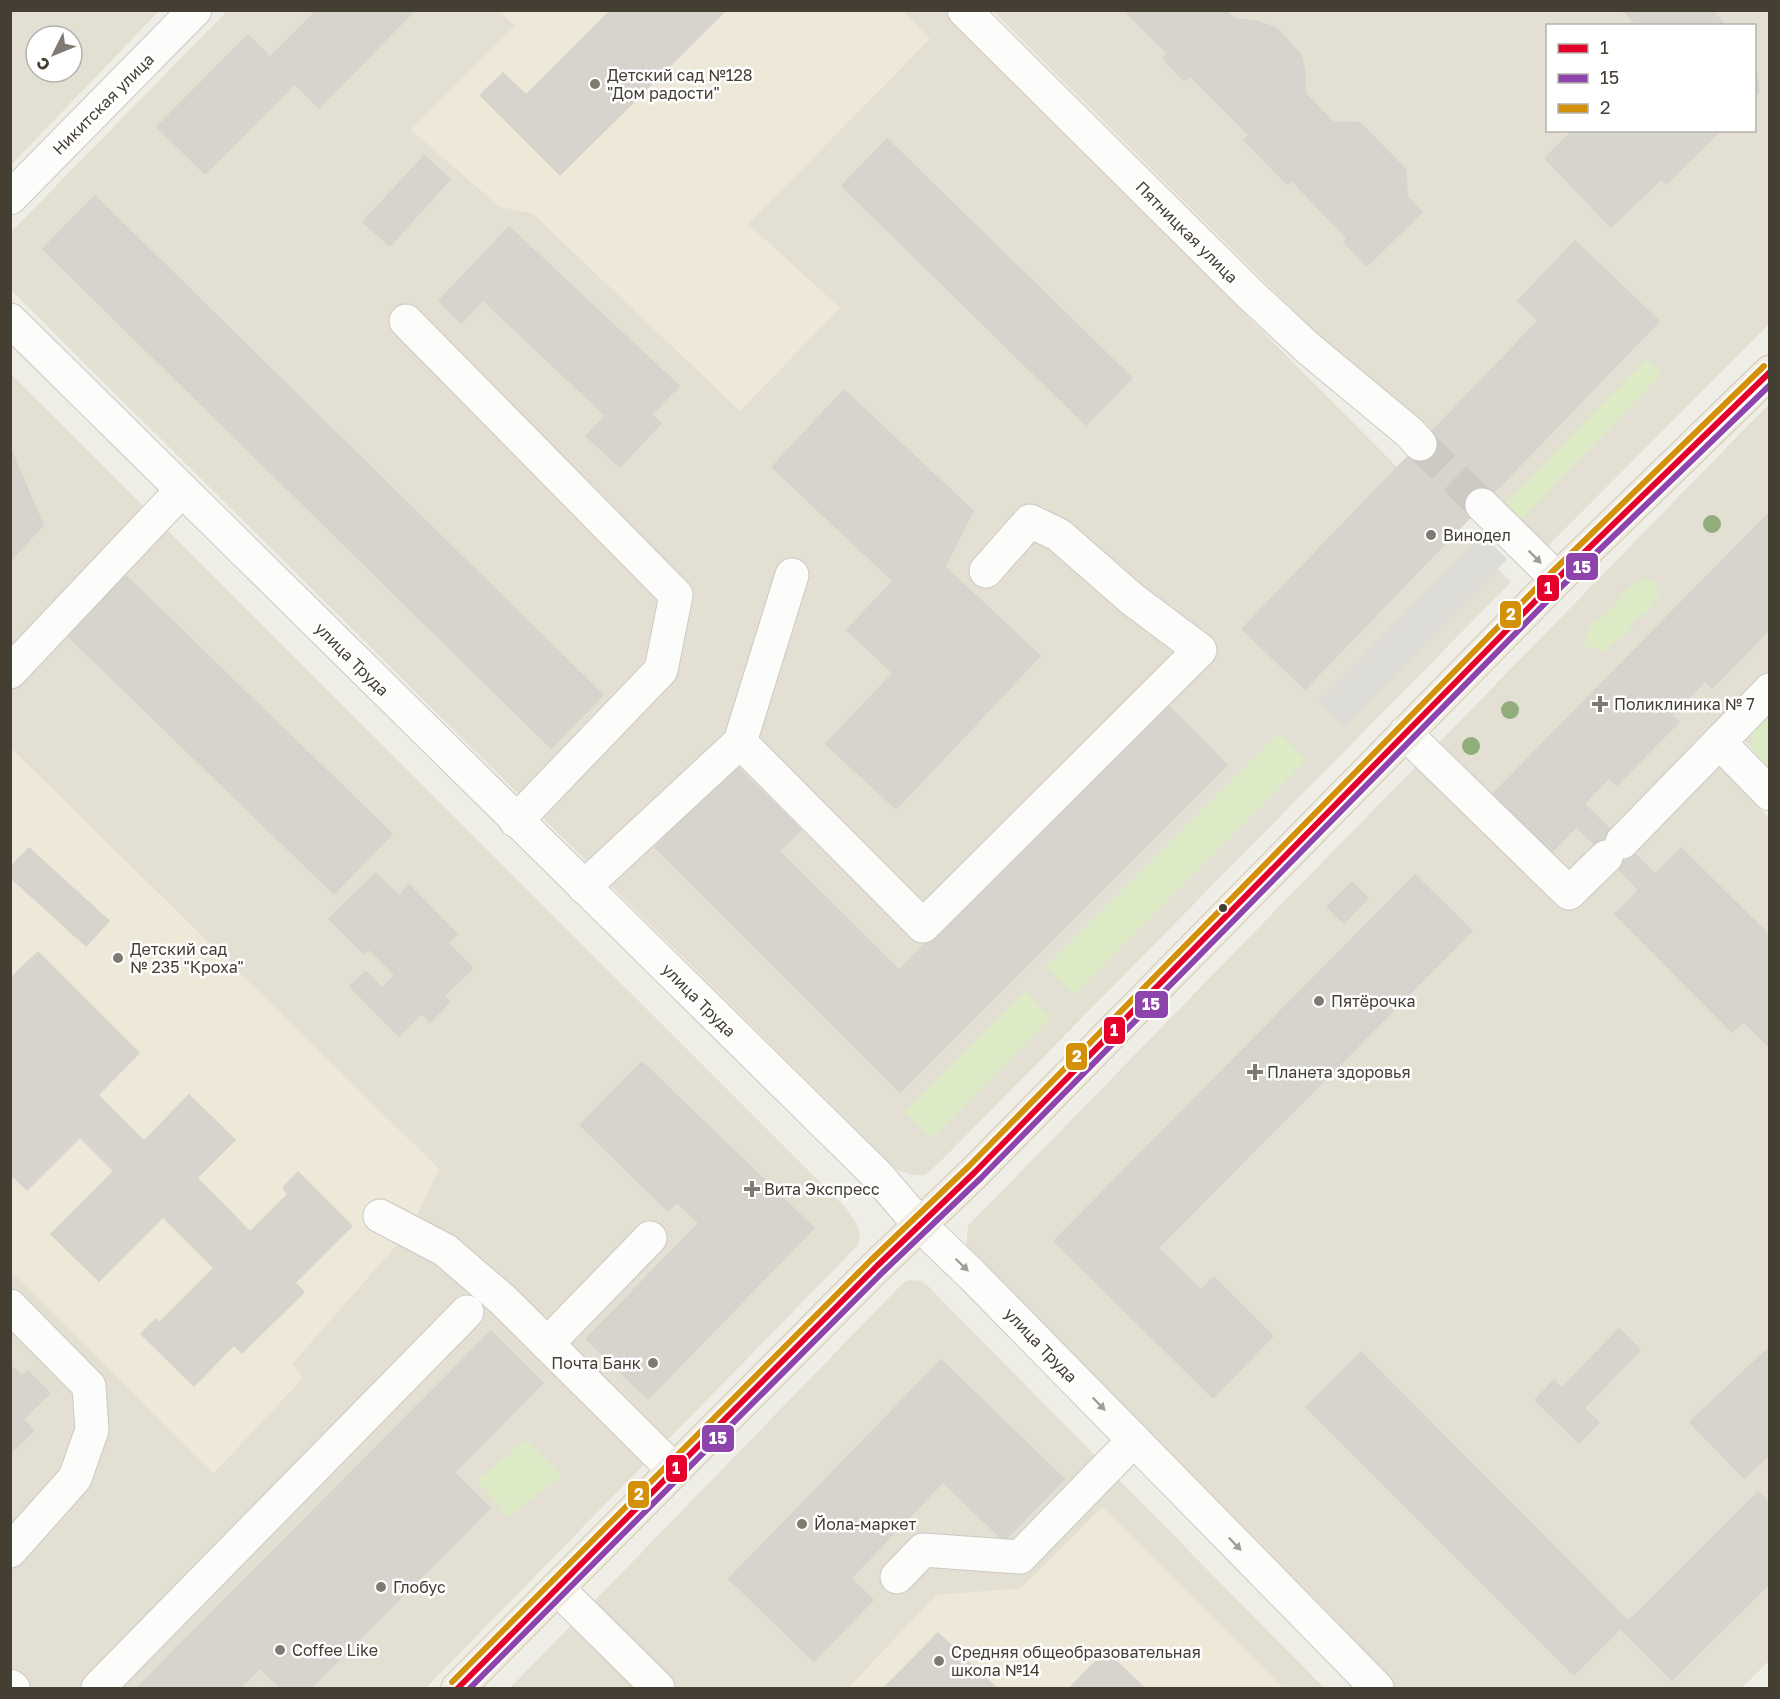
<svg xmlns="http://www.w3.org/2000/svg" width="1780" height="1699" viewBox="0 0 1780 1699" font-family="'Golos Text',sans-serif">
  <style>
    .residential { fill: #e3dfd3; fill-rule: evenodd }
    .education { fill: #ede8d8 }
    .green { fill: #dcebc5 }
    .parking { fill: #dedcd6 }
    .building { fill: #d6d4cd; stroke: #d6d3cc; stroke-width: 1.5 }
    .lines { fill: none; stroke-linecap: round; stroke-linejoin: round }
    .minor-tunnel { stroke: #cccac2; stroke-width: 33; stroke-dasharray: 33 16; stroke-linecap: butt }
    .minor-casing { stroke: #cbc9c3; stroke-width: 35 }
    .major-casing { stroke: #d1c9b3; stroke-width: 35 }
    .minor { stroke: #fcfcfb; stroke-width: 33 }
    .major { stroke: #f1ece2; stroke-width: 33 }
    .bus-1-casing { stroke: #fff; stroke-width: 10 }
    .bus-2-casing { stroke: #fff; stroke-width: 10 }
    .bus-3-casing { stroke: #fff; stroke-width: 10 }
    .bus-1 { stroke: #e4002b; stroke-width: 6 }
    .bus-2 { stroke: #8e44ad; stroke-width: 6 }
    .bus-3 { stroke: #d3910a; stroke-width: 6 }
    .tree { fill: #91ad7c }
    .oneway { fill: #a09d97 }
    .poi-dot { fill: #807b72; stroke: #fff; stroke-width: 2 }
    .bus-dot { fill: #443e33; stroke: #fff; stroke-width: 2 }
    .labels { text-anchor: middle; stroke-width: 5; stroke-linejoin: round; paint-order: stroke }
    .poi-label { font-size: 16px; fill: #443e33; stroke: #fff; text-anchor: start }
    .street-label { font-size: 16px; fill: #443e33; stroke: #fff }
    .line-badge { stroke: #fff; stroke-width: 2 }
    .badge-label { font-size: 16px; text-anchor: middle; font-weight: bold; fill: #fff }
  </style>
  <rect width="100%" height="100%" fill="#eeede6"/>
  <!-- residential -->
  <g class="residential">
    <path d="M11,10L159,11L11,165L10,11ZM36,36H72V72H36Z"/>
    <path d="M227,11H945L1397,467L1423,440L993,11H1769V324L1548,546L1494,493L1458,531L1511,582L939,1163L925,1175H912L897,1170L11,290L10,233ZM1548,26H1754V130H1548Z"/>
    <path d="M10,373L846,1208L855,1221L860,1233L858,1245L426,1688H24L11,1676Z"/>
    <path d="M1769,404V766L1744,740L1718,765L1769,818V1661L1742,1688H1390L966,1248L968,1226Z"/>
    <path d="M910,1280L920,1281L927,1285L1324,1688H510L903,1283Z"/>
  </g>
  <!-- education -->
  <g class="education">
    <path d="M499,11H903L930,39L748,224L840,308L740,411L532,213L500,207L411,130L515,26Z"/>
    <path d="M10,747L439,1169L409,1231L292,1364L303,1378L213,1474L18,1277L11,1276Z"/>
    <path d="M1102,1507L1283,1688H848L936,1595L1021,1588Z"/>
  </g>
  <!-- green -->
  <g class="green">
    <path d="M1647,359L1662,374L1518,523L1501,507Z"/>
    <path d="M1643,578L1656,583L1659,594L1648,611L1634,621L1626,634L1605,651L1584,646L1588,629L1613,606L1627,588Z"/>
    <path d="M1769,697V767L1764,765L1752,748L1751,720Z"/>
    <path d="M1279,733L1306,760L1074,995L1046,967Z"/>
    <path d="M1025,991L1051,1018L932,1138L905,1112Z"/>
    <path d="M526,1440L562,1476L508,1517L477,1480Z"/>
  </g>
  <!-- parking -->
  <path class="parking" d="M1482,534L1507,559L1344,728L1318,702Z"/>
  <!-- building -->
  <g class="building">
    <path d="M317,10H415L319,108L295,84L205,174L157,127L248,35L270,57Z"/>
    <path d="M611,10H726L560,175L480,95L503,73L526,95Z"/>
    <path d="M1128,10H1225L1234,19L1256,21L1276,28L1301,55L1305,73V93L1333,122L1360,123L1406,170L1407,197L1422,212L1367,266L1344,242L1347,238L1292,181L1287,184L1244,140L1249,135L1190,76L1184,81L1163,58L1167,53L1127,13Z"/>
    <path d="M1623,10H1697L1681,26H1638Z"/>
    <path d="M1697,10H1711L1726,26H1681Z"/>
    <path d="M1754,55L1759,92L1754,96Z"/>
    <path d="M1573,130H1721L1666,184L1661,179L1611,227L1545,158Z"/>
    <path d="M887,139L1132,378L1086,425L842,186Z"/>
    <path d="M424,156L450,179L390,246L363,222Z"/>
    <path d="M95,196L603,695L551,748L43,249Z"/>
    <path d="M509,227L679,386L651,415L661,423L620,467L586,436L606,416L483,300L461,323L439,301Z"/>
    <path d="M1575,241L1659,321L1305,689L1242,629L1538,321L1518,301Z"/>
    <path d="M844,390L973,511L945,567L1040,656L896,809L826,744L893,673L847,630L893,581L772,467Z"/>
    <path d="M10,448L43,525L10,561Z"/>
    <path d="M1770,512V629L1712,688L1705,681L1672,715L1679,722L1617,785L1609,778L1577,811L1585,818L1548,856L1489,798Z"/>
    <path d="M123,573L392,834L334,894L65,633Z"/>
    <path d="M1166,703L1227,765L900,1092L655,847L736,766L801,830L779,851L899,970Z"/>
    <path d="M1584,804L1655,874L1639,890L1576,826L1585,818L1577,811Z"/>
    <path d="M29,848L109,921L86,946L10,877V868Z"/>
    <path d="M1681,848L1770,936V995L1732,1032L1615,914Z"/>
    <path d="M376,873L399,896L409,885L457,934L448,943L473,968L444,996L450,1002L430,1022L422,1013L399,1036L350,986L366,972L382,988L395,975L369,949L364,954L329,919Z"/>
    <path d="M1415,875L1472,931L1158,1248L1201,1290L1214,1277L1273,1336L1213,1398L1054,1241Z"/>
    <path d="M1352,882L1368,898L1344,923L1327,907Z"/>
    <path d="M38,952L139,1053L98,1095L144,1141L189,1095L235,1140L197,1178L250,1232L288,1194L283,1188L298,1172L352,1226L295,1283L304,1292L242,1353L234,1345L194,1386L141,1334L156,1319L159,1323L214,1268L163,1217L99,1281L51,1234L114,1171L80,1137L27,1190L10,1174V979Z"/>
    <path d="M1770,995V1048L1743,1021Z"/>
    <path d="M642,1062L814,1228L648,1399L586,1339L699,1223L677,1202L668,1211L580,1125Z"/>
    <path d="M1619,1329L1640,1350L1584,1408L1599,1422L1579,1443L1535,1400L1554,1380L1562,1388Z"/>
    <path d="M491,1331L543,1383L240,1688H137Z"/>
    <path d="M1770,1347V1454L1744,1478L1690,1422Z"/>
    <path d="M1361,1352L1628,1621L1574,1675L1306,1407Z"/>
    <path d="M941,1360L1064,1479L1004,1541L943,1482L851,1578L873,1600L814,1661L729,1579Z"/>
    <path d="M10,1365L22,1376L28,1371L50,1393L23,1419L34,1430L10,1453Z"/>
    <path d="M454,1472L490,1508L311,1688H281L260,1668Z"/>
    <path d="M1758,1492L1770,1504V1583L1672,1680L1621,1629Z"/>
    <path d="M938,1633L996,1688H884Z"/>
    <path d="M1106,1651L1144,1688H1070Z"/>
  </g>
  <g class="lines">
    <!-- minor-tunnel -->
    <path class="minor-tunnel" d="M1420,444L1482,505"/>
    <!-- minor casing -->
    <g class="minor-casing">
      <g id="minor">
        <path d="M964,10L1250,294L1309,349L1409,432L1420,444"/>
        <path d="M10,198L195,10"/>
        <path d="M10,320L878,1176L920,1225L972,1275L1377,1688"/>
        <path d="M406,321L676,595L661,670L516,821"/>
        <path d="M1482,505L1557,579"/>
        <path d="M10,672L182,490"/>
        <path d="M1405,733L1569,893L1606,857"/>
        <path d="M740,742L792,575"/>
        <path d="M1719,742L1770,794"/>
        <path d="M1622,842L1770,690"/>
        <path d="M584,887L740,742L923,926L1200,650L1132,599L1059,535L1030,521L986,571"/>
        <path d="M380,1216L445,1250L503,1300L674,1470"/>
        <path d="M10,1306L89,1386L92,1430L75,1478L10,1551"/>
        <path d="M547,1344L650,1238"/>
        <path d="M897,1577L923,1550L1020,1557L1134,1440"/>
        <path d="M557,1588L658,1688"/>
        <path d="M10,1686L13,1688"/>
        <path d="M98,1688L467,1312"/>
      </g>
    </g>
    <!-- major casing -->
    <g class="major-casing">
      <path id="major" d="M458,1688L877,1266L975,1172L1557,579L1770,372"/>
    </g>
    <!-- minor -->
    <use href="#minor" class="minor"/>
    <!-- major -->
    <use href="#major" class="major"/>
    <!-- bus-1 casing -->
    <g class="bus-1-casing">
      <path id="bus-1" d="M458,1688L877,1266L975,1172L1557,579L1770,372"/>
    </g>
    <!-- bus-2 casing -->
    <g class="bus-2-casing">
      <path id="bus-2" d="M470,1688L883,1272L981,1178L1563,585L1770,385"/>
    </g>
    <!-- bus-3 casing -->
    <g class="bus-3-casing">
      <path id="bus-3" d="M452,1682L871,1260L969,1166L1551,573L1764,366"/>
    </g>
    <!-- bus-1 -->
    <use href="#bus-1" class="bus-1"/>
    <!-- bus-2 -->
    <use href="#bus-2" class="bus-2"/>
    <!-- bus-3 -->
    <use href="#bus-3" class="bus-3"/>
  </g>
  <!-- trees -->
  <g class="tree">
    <circle cx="1712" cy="524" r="9"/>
    <circle cx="1510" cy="710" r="9"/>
    <circle cx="1471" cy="746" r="9"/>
  </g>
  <!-- one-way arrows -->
  <defs><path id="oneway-solid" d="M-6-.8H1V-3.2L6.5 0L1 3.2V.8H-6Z" transform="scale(1.5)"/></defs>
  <g class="oneway">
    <use href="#oneway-solid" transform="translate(1535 557) rotate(45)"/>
    <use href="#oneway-solid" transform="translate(962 1265) rotate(44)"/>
    <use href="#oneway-solid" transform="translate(1099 1404) rotate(46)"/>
    <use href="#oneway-solid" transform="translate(1235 1544) rotate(46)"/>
  </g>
  <!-- markers -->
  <g class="poi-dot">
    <circle cx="595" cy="84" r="6"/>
    <circle cx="1431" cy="535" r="6"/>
    <path d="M1597 695h6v6h6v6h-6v6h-6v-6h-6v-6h6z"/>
    <circle cx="118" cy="958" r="6"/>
    <circle cx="1319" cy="1001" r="6"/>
    <path d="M1252 1063h6v6h6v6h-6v6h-6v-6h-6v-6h6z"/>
    <path d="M749 1180h6v6h6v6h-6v6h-6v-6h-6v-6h6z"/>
    <circle cx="653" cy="1363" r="6"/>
    <circle cx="802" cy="1524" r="6"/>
    <circle cx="381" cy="1587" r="6"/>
    <circle cx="280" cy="1650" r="6"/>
    <circle cx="939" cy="1661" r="6"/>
  </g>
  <circle class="bus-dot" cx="1223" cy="908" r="5"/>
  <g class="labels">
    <!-- poi labels -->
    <g class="poi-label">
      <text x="607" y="81">Детский сад №128<tspan x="607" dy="18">"Дом радости"</tspan></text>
      <text x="1443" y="541">Винодел</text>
      <text x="1614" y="710">Поликлиника № 7</text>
      <text x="130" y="955">Детский сад<tspan x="130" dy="18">№ 235 "Кроха"</tspan></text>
      <text x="1331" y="1007">Пятёрочка</text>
      <text x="1267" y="1078">Планета здоровья</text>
      <text x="764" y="1195">Вита Экспресс</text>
      <text x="641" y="1369" text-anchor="end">Почта Банк</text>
      <text x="814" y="1530">Йола-маркет</text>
      <text x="393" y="1593">Глобус</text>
      <text x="292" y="1656">Coffee Like</text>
      <text x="951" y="1658">Средняя общеобразовательная<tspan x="951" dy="18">школа №14</tspan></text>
    </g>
    <!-- street labels -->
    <g class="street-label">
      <text transform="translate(103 104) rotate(-45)" y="6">Никитская улица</text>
      <text transform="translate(1187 232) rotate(45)" y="6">Пятницкая улица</text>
      <text transform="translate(352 659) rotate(45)" y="6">улица Труда</text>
      <text transform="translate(699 1000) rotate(45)" y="6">улица Труда</text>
      <text transform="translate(1041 1345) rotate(46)" y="6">улица Труда</text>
    </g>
  </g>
  <g class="line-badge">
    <rect x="1565" y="552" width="34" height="29" rx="6" fill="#8e44ad"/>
    <rect x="1536" y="574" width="24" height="28" rx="6" fill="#e4002b"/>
    <rect x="1499" y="600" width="23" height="29" rx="6" fill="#d3910a"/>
    <rect x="1134" y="990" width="35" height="29" rx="6" fill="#8e44ad"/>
    <rect x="1103" y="1016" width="23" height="29" rx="6" fill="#e4002b"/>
    <rect x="1065" y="1042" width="23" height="29" rx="6" fill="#d3910a"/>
    <rect x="701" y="1424" width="34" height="29" rx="6" fill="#8e44ad"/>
    <rect x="665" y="1454" width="23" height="29" rx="6" fill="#e4002b"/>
    <rect x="627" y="1480" width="23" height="29" rx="6" fill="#d3910a"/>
  </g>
  <g class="badge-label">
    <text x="1582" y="573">15</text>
    <text x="1548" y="594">1</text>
    <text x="1511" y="620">2</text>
    <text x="1151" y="1010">15</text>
    <text x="1114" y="1036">1</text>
    <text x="1077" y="1062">2</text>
    <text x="718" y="1444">15</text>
    <text x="676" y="1474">1</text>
    <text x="639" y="1500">2</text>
  </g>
  <!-- border -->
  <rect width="1780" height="1699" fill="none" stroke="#443e33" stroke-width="24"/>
  <!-- legend -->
  <rect x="1546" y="24" width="210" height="108" fill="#ffffff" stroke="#b4b2ad" stroke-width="1.5"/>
  <rect x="1558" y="44" width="30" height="9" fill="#e4002b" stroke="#b4b2ad" stroke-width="1.5"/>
  <text x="1600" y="54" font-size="18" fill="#443e33">1</text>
  <rect x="1558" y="74" width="30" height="9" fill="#8e44ad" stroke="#b4b2ad" stroke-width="1.5"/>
  <text x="1600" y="84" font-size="18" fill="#443e33">15</text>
  <rect x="1558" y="104" width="30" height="9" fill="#d3910a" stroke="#b4b2ad" stroke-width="1.5"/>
  <text x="1600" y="114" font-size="18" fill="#443e33">2</text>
  <!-- north arrow -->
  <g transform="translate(54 54) rotate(227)"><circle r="28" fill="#ffffff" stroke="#b4b2ad" stroke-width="1.5"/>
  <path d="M0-4.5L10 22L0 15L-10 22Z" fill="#807b72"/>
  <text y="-9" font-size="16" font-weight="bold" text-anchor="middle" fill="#443e33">С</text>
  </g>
</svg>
